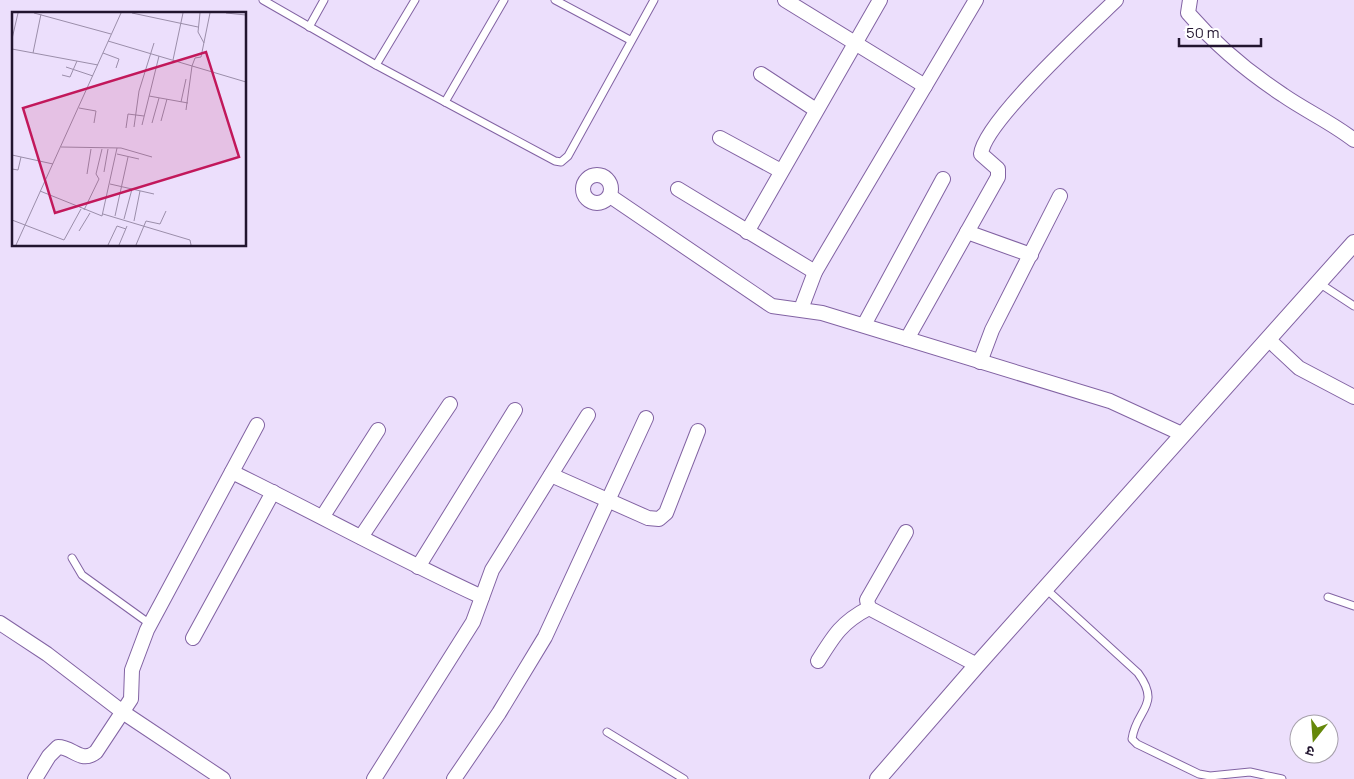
<svg xmlns="http://www.w3.org/2000/svg" width="1354" height="779" viewBox="0 0 1354 779" font-family="Manrope,'Noto Sans Devanagari',sans-serif">
  <style>
    .lines { fill: none; stroke-linecap: round; stroke-linejoin: round }
    .service-casing { stroke: #8263a3; stroke-width: 9 }
    .minor-casing { stroke: #8263a3; stroke-width: 16 }
    .tertiary-casing { stroke: #8263a3; stroke-width: 18 }
    .service { stroke: #fff; stroke-width: 7 }
    .minor { stroke: #fff; stroke-width: 14 }
    .tertiary { stroke: #fff; stroke-width: 16 }
    .inset-road { fill: none; stroke: #9b8eaa; stroke-width: 1 }
    .view { fill: #c2185b; fill-opacity: 0.15; stroke: #c2185b; stroke-width: 2.5 }
    .inset-edge { fill: none; stroke: #22152f; stroke-width: 2.5 }
  </style>
  <rect width="100%" height="100%" fill="#ecdffc"/>
  <g class="lines">
    <!-- service casing -->
    <g class="service-casing">
      <g id="service">
        <path d="M263,0L376,65L555,161L561,162L568,156L654,0"/>
        <path d="M555,0L630,40"/>
        <path d="M309,27L324,0"/>
        <path d="M376,65L415,0"/>
        <path d="M445,102L504,0"/>
        <path d="M1319,283L1354,306"/>
        <path d="M72,558L82,575L150,624"/>
        <path d="M1046,589L1138,673C1162,706 1136,709 1132,739L1137,744L1199,774L1210,776L1250,772L1282,779"/>
        <path d="M1328,597L1354,606"/>
        <path d="M607,732L684,779"/>
      </g>
    </g>
    <!-- minor casing -->
    <g class="minor-casing">
      <g id="minor">
        <path d="M785,0L925,86"/>
        <path d="M1190,0L1188,13C1215,44 1248,72 1283,95C1306,111 1331,122 1354,140"/>
        <path d="M761,74L816,110"/>
        <path d="M720,138L781,171"/>
        <circle cx="597" cy="189" r="14"/>
        <path d="M678,189L815,272"/>
        <path d="M610,196L772,306L822,313L1110,401L1182,434"/>
        <path d="M747,232L880,0"/>
        <path d="M967,232L1031,255"/>
        <path d="M801,309L815,272L829,248L976,0"/>
        <path d="M864,325L943,179"/>
        <path d="M907,339L998,177V169L981,154C984,122 1089,26 1116,0"/>
        <path d="M1268,339L1299,368L1354,397"/>
        <path d="M980,362L992,330L1060,196"/>
        <path d="M232,472C316,513 397,558 482,597"/>
        <path d="M551,475L648,518L659,519L666,513L698,431"/>
        <path d="M323,516L378,430"/>
        <path d="M906,532L867,600L869,608L977,665"/>
        <path d="M361,537L450,404"/>
        <path d="M418,567L515,410"/>
        <path d="M0,623L47,654L124,713L223,779"/>
        <path d="M193,638L273,492"/>
        <path d="M818,661C834,635 842,622 869,608"/>
        <path d="M35,779L49,756L58,747C73,747 81,764 96,752L131,699L132,670L147,630L257,425"/>
        <path d="M374,779L473,622L492,570L588,415"/>
        <path d="M454,779L499,713L545,637L646,418"/>
      </g>
    </g>
    <!-- tertiary casing -->
    <g class="tertiary-casing">
      <path id="tertiary" d="M878,779L977,665L1354,243"/>
    </g>
    <!-- service -->
    <use href="#service" class="service"/>
    <!-- minor -->
    <use href="#minor" class="minor"/>
    <!-- tertiary -->
    <use href="#tertiary" class="tertiary"/>
  </g>
  <!-- overview -->
  <g transform="translate(12 12)">
    <rect width="234" height="234" fill="#ecdffc"/>
    <path class="inset-road" d="M22,1L99,22M120,1L186,15M188,1L186,20L192,31M214,1L234,3M0,27L6,1M96,29L234,70M0,37L86,53M21,41L29,2M91,41L107,47L104,56M161,48L171,1M54,55L81,64M50,63L58,65L65,49M137,84L176,91M169,90L174,67M67,96L84,99L82,111M174,98L180,54L183,46L189,45L198,1M149,109L155,87M140,111L147,86M130,113L147,44M122,115L127,79L142,31M114,116L116,102L132,104M49,135L109,136L140,145M105,142L127,147M0,143L41,152M0,157L6,158L9,145M92,160L96,137M75,162L79,137M98,172L142,182M28,179L90,204L105,136M72,198L87,167L84,162L90,137M91,202L178,228L179,233M103,204L116,145M112,207L120,177M0,208L52,228L69,197M122,209L128,179M67,219L78,201M4,233L109,1M96,233L105,214L114,217M107,233L115,214M124,233L134,209L148,212L154,199"/>
    <path class="view" d="M194,40L227,145L43,201L11,96Z"/>
    <rect width="234" height="234" class="inset-edge"/>
  </g>
  <!-- north arrow -->
  <g transform="translate(1314 739) rotate(197)"><circle r="24" fill="#ffffff" stroke="#a7a1ac"/>
  <path d="M0-4L9 19L0 12L-9 19Z" fill="#65880a"/>
  <text y="-8" font-size="14" font-weight="bold" text-anchor="middle" fill="#22152f">उ</text>
  </g>
  <!-- scale -->
  <path d="M1179 38v8h82v-8" fill="none" stroke="#22152f" stroke-width="2.5"/>
  <text x="1186" y="38" font-size="15" fill="#22152f" stroke="#ffffff" stroke-width="4" paint-order="stroke">50 m</text>
</svg>
